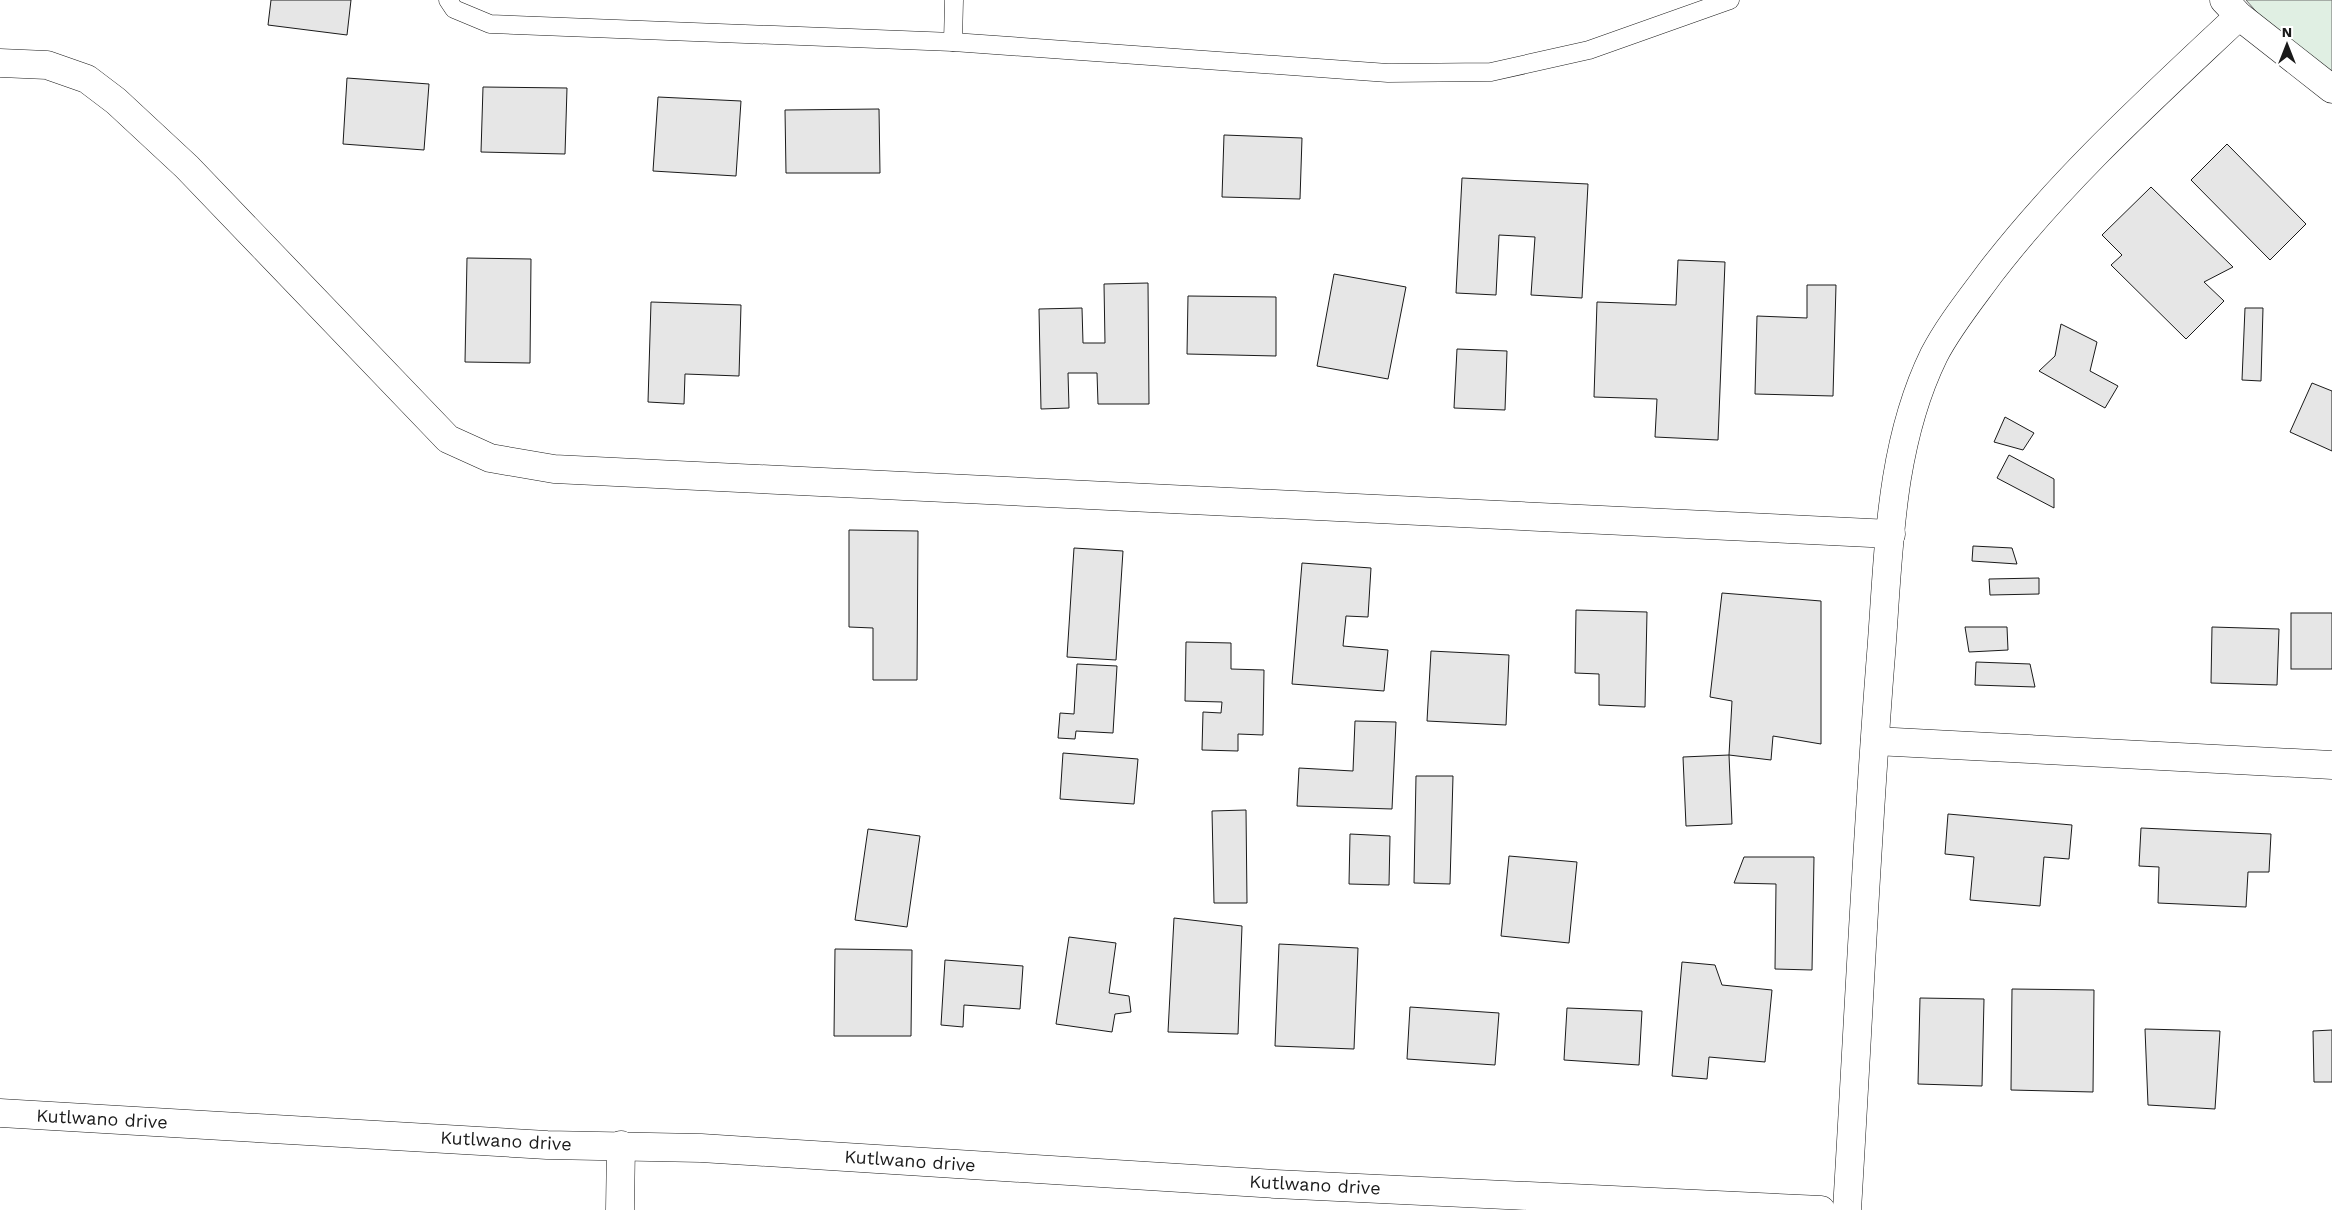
<svg xmlns="http://www.w3.org/2000/svg" width="2332" height="1210" viewBox="0 0 2332 1210" font-family="'Work Sans',sans-serif">
  <style>
    .green { fill: #e0efe3; stroke: #6a6a6a }
    .building { fill: #e6e6e6; stroke: #1a1a1a }
    .lines { fill: none; stroke-linecap: round; stroke-linejoin: round }
    .lane-casing { stroke: #1a1a1a; stroke-width: 19 }
    .street-casing { stroke: #1a1a1a; stroke-width: 29 }
    .secondary-casing { stroke: #1a1a1a; stroke-width: 29 }
    .lane { stroke: #fff; stroke-width: 18 }
    .street { stroke: #fff; stroke-width: 28 }
    .secondary { stroke: #fff; stroke-width: 28 }
    .labels { text-anchor: middle; stroke-width: 4; stroke-linejoin: round; paint-order: stroke }
    .street-label { font-size: 18px; fill: #1a1a1a; stroke: #fff }
  </style>
  <rect width="100%" height="100%" fill="#fff"/>
  <!-- green -->
  <path class="green" d="M2246,0H2332V86L2308,70Z"/>
  <!-- building -->
  <g class="building">
    <path d="M271,0H351L347,35L268,25Z"/>
    <path d="M347,78L429,84L424,150L343,144Z"/>
    <path d="M483,87L567,88L565,154L481,152Z"/>
    <path d="M658,97L741,101L736,176L653,171Z"/>
    <path d="M879,109L880,173H786L785,110Z"/>
    <path d="M1224,135L1302,138L1300,199L1222,197Z"/>
    <path d="M2227,144L2306,224L2270,260L2191,180Z"/>
    <path d="M1462,178L1588,184L1582,298L1531,295L1535,237L1499,235L1496,295L1456,293Z"/>
    <path d="M2151,187L2233,267L2204,282L2224,301L2186,339L2111,265L2122,255L2102,235Z"/>
    <path d="M467,258L531,259L530,363L465,362Z"/>
    <path d="M1678,260L1725,262L1718,440L1655,437L1657,399L1594,397L1597,302L1676,305Z"/>
    <path d="M1334,274L1406,287L1388,379L1317,366Z"/>
    <path d="M1148,283L1149,404H1098L1097,373H1068L1069,408L1041,409L1039,309L1082,308L1083,343H1105L1104,284Z"/>
    <path d="M1807,285H1836L1833,396L1755,394L1757,316L1807,318Z"/>
    <path d="M1188,296L1276,297V356L1187,354Z"/>
    <path d="M651,302L741,305L739,376L685,374L684,404L648,402Z"/>
    <path d="M2245,308H2263L2261,381L2242,380Z"/>
    <path d="M2061,324L2097,342L2090,371L2118,386L2105,408L2039,371L2055,356Z"/>
    <path d="M1457,349L1507,351L1505,410L1454,408Z"/>
    <path d="M2312,383L2332,391V451L2290,432Z"/>
    <path d="M2005,417L2034,433L2023,450L1994,442Z"/>
    <path d="M2009,455L2054,479V508L1997,478Z"/>
    <path d="M849,530L918,531L917,680H873V628L849,627Z"/>
    <path d="M1973,546L2012,548L2017,564L1972,561Z"/>
    <path d="M1074,548L1123,551L1116,660L1067,657Z"/>
    <path d="M1302,563L1371,568L1368,617L1346,616L1343,646L1388,650L1384,691L1292,684Z"/>
    <path d="M2039,578V594L1990,595L1989,579Z"/>
    <path d="M1722,593L1821,601V744L1773,736L1771,760L1729,755L1732,701L1710,697Z"/>
    <path d="M1576,610L1647,612L1645,707L1599,705V674L1575,673Z"/>
    <rect x="2291" y="613" width="41" height="56"/>
    <path d="M1965,627H2007L2008,650L1969,652Z"/>
    <path d="M2212,627L2279,629L2277,685L2211,683Z"/>
    <path d="M1186,642L1231,643V669L1264,670L1263,735L1238,734V751L1202,750L1203,712L1221,713L1222,702L1185,701Z"/>
    <path d="M1431,651L1509,655L1506,725L1427,721Z"/>
    <path d="M1976,662L2030,664L2035,687L1975,685Z"/>
    <path d="M1077,664L1117,666L1113,733L1076,731L1075,739L1058,738L1060,713L1074,714Z"/>
    <path d="M1355,721L1396,722L1392,809L1297,806L1299,768L1353,771Z"/>
    <path d="M1063,753L1138,759L1134,804L1060,799Z"/>
    <path d="M1729,755L1732,824L1686,826L1683,757Z"/>
    <path d="M1416,776H1453L1450,884L1414,883Z"/>
    <path d="M1246,810L1247,903H1214L1212,811Z"/>
    <path d="M1948,814L2072,825L2069,859L2044,857L2040,906L1970,900L1974,857L1945,854Z"/>
    <path d="M2141,828L2271,834L2269,872H2248L2246,907L2158,903L2159,867L2139,866Z"/>
    <path d="M868,829L920,836L907,927L855,920Z"/>
    <path d="M1350,834L1390,836L1389,885L1349,884Z"/>
    <path d="M1509,856L1577,862L1569,943L1501,936Z"/>
    <path d="M1744,857H1814L1812,970L1775,969L1776,884L1734,883Z"/>
    <path d="M1174,918L1242,926L1238,1034L1168,1032Z"/>
    <path d="M1069,937L1116,943L1109,993L1129,996L1131,1012L1115,1014L1112,1032L1056,1024Z"/>
    <path d="M1279,944L1358,948L1354,1049L1275,1046Z"/>
    <path d="M835,949L912,950L911,1036H834Z"/>
    <path d="M945,960L1023,966L1020,1009L964,1005L963,1027L941,1025Z"/>
    <path d="M1682,962L1715,965L1722,985L1772,990L1765,1062L1709,1057L1707,1079L1672,1076Z"/>
    <path d="M2012,989L2094,990L2093,1092L2011,1090Z"/>
    <path d="M1920,998L1984,999L1982,1086L1918,1084Z"/>
    <path d="M1410,1007L1499,1013L1495,1065L1407,1059Z"/>
    <path d="M1567,1008L1642,1011L1639,1065L1564,1060Z"/>
    <path d="M2145,1029L2220,1031L2215,1109L2148,1105Z"/>
    <path d="M2332,1030V1082H2314L2313,1031Z"/>
  </g>
  <g class="lines">
    <!-- lane casing -->
    <g class="lane-casing">
      <g id="lane">
        <path d="M448,0L454,9L490,24L953,42L1388,73L1491,72L1589,50L1730,0"/>
        <path d="M953,42L954,0"/>
      </g>
    </g>
    <!-- street casing -->
    <g class="street-casing">
      <g id="street">
        <path d="M2224,0L2239,16L2332,89"/>
        <path d="M0,63L47,65L87,79L116,101L187,167L448,439L490,458L554,469L1891,534"/>
        <path d="M1875,741L2332,765"/>
        <path d="M620,1210L621,1145"/>
        <path d="M1847,1210C1858,1029 1866,848 1880,667C1889,562 1887,451 1934,355C1949,326 1971,299 1990,273C2063,178 2152,98 2239,16"/>
      </g>
    </g>
    <!-- secondary casing -->
    <g class="secondary-casing">
      <path id="secondary" d="M0,1113L547,1145L701,1148L1275,1184L1821,1210"/>
    </g>
    <!-- lane -->
    <use href="#lane" class="lane"/>
    <!-- street -->
    <use href="#street" class="street"/>
    <!-- secondary -->
    <use href="#secondary" class="secondary"/>
  </g>
  <g class="labels">
    <!-- street labels -->
    <g class="street-label">
      <text transform="translate(102 1119) rotate(3)" y="6">Kutlwano drive</text>
      <text transform="translate(506 1141) rotate(3)" y="6">Kutlwano drive</text>
      <text transform="translate(910 1161) rotate(4)" y="6">Kutlwano drive</text>
      <text transform="translate(1315 1185) rotate(3)" y="6">Kutlwano drive</text>
    </g>
  </g>
  <!-- north arrow -->
  <g transform="translate(2287 45)" stroke="#ffffff" stroke-width="4" paint-order="stroke">
  <path d="M0-4L9 19L0 12L-9 19Z" fill="#1a1a1a"/>
  <text y="-8" font-size="14" font-weight="bold" text-anchor="middle" fill="#1a1a1a">N</text>
  </g>
</svg>
